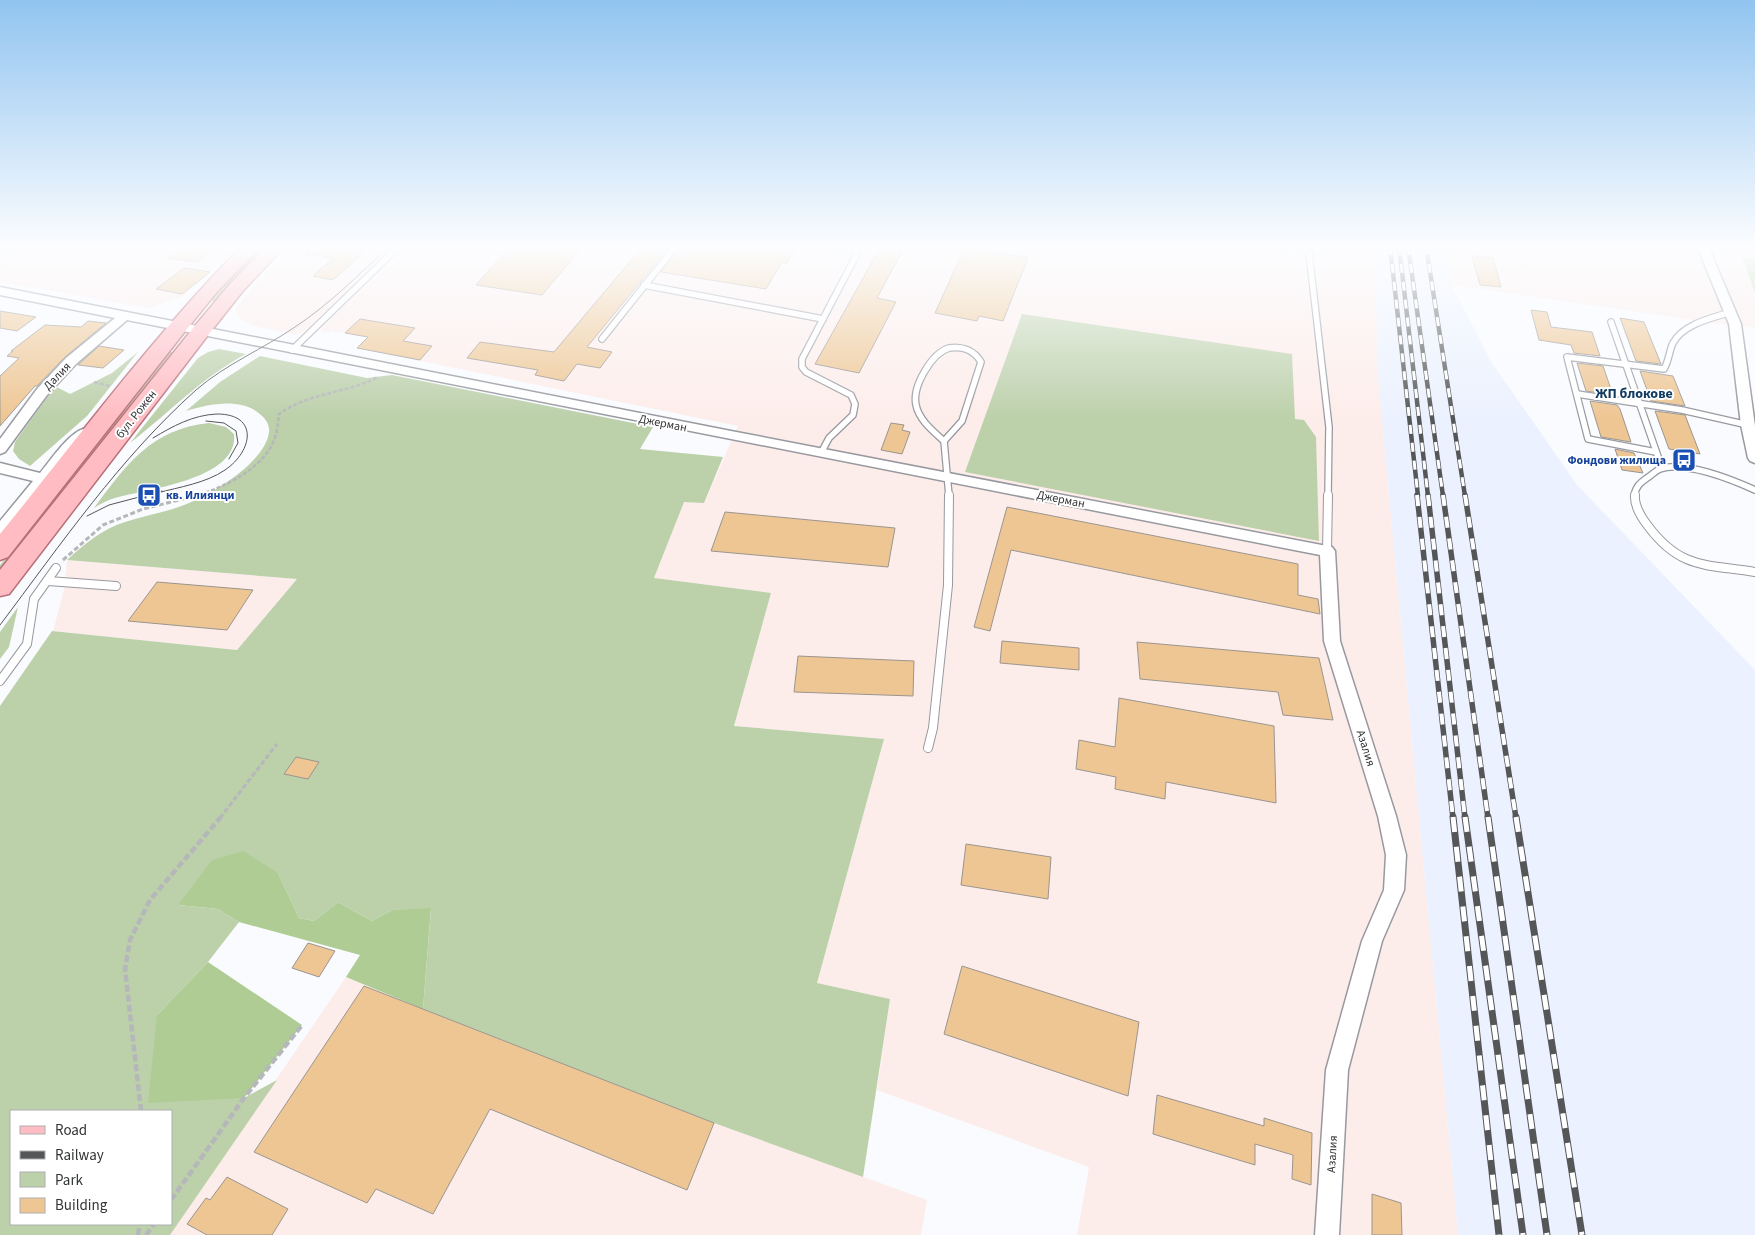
<svg xmlns="http://www.w3.org/2000/svg" width="1755" height="1235" viewBox="0 0 1755 1235" font-family="'Source Sans 3',sans-serif">
  <style>
    .built { fill: #ebf1fe }
    .industrial { fill: #fdedea }
    .green { fill: #bcd0aa; fill-rule: evenodd }
    .forest { fill: #b0cc95 }
    .building { fill: #eec693; stroke: #9a9590 }
    .lines { fill: none; stroke-linecap: round; stroke-linejoin: round }
    .service-far1-casing { stroke: #97999f; stroke-width: 8 }
    .service-casing { stroke: #97999f; stroke-width: 10 }
    .minor-casing { stroke: #97999f; stroke-width: 3 }
    .primary-casing { stroke: #b87078; stroke-width: 3 }
    .path-far2 { stroke: #b5b7ba; stroke-width: 2.5; stroke-dasharray: 4 2; stroke-linecap: butt }
    .path-far1 { stroke: #b5b7ba; stroke-width: 3; stroke-dasharray: 5 2.5; stroke-linecap: butt }
    .path { stroke: #b5b7ba; stroke-width: 4.5; stroke-dasharray: 7 3; stroke-linecap: butt }
    .service-far1 { stroke: #fff; stroke-width: 5.5 }
    .service { stroke: #fff; stroke-width: 8 }
    .minor { fill: #fff; fill-rule: evenodd }
    .primary { fill: #ffbdc3; fill-rule: evenodd }
    .tram { stroke: #555658; stroke-width: 1 }
    .rail-far2-casing { stroke: #555658; stroke-width: 4.5 }
    .rail-far1-casing { stroke: #555658; stroke-width: 5.5 }
    .rail-casing { stroke: #555658; stroke-width: 7 }
    .rail-far2 { stroke: #fff; stroke-width: 3; stroke-dasharray: 9; stroke-linecap: butt }
    .rail-far1 { stroke: #fff; stroke-width: 4; stroke-dasharray: 11; stroke-linecap: butt }
    .rail { stroke: #fff; stroke-width: 5; stroke-dasharray: 15; stroke-linecap: butt }
    .labels { text-anchor: middle; stroke-width: 4; stroke-linejoin: round; paint-order: stroke }
    .street-label { font-size: 12px; fill: #333436; stroke: #fff }
    .transit-label { font-size: 12px; font-weight: bold; fill: #164399; stroke: #fff; text-anchor: end }
    .neighbourhood-label { font-size: 14px; font-weight: bold; fill: #113c61; stroke: #fff }
  </style>
  <rect width="100%" height="100%" fill="#f9fbff"/>
  <!-- built -->
  <path class="built" d="M1370,246H1446L1452,285L1490,360L1577,485L1755,670V1235H1458L1377,369L1376,249Z"/>
  <!-- industrial -->
  <g class="industrial">
    <path d="M1,246H238L183,297L149,308L0,282Z"/>
    <path d="M289,246H1285L1286,263L1307,246H1370L1376,249L1377,369L1458,1235H1077L1089,1167L877,1090L890,999L817,983L884,739L734,726L771,593L654,578L684,501L704,503L738,426L357,348L368,337L331,331L328,333L321,332L323,329L312,327L297,335L254,326L240,319L235,309Z"/>
    <path d="M1446,246H1755V258H1742L1755,293V327L1727,325L1452,285Z"/>
    <path d="M67,560L297,579L237,650L53,631L64,590Z"/>
    <path d="M346,977L423,1009L714,1123L927,1200L921,1235H170Z"/>
  </g>
  <!-- green -->
  <g class="green">
    <path d="M260,246H267L216,302L210,301Z"/>
    <path d="M1742,257L1755,258V293Z"/>
    <path d="M1022,314L1292,354L1295,419L1304,420L1316,437L1319,541L965,472Z"/>
    <path d="M219,349L246,354C201,378 170,412 130,443L198,358L208,352Z"/>
    <path d="M138,352L87,416L30,466L19,459L13,451L15,442L55,386L70,394L112,373Z"/>
    <path d="M170,352H176L0,575V565Z"/>
    <path d="M260,356L367,378L392,375L653,427L640,449L723,457L704,503L684,502L654,578L771,593L734,726L884,739L817,983L890,999L863,1177L714,1123L423,1009L431,909L392,910L372,921L338,902L314,921L299,918L278,873L178,905L218,909L239,922L208,962L157,1015L244,1098L277,1080L170,1235H0V706L52,631L237,650L297,579L67,560C80,548 94,536 110,528C135,516 164,514 189,503C214,493 266,461 269,432C270,426 266,419 261,415C242,397 209,404 186,411L220,382ZM11,1111H171V1224H11Z"/>
    <path d="M209,423L226,427L234,434C239,480 145,489 115,498C108,500 100,504 94,508C126,465 151,429 209,423Z"/>
    <path d="M18,607L9,647L0,659V632Z"/>
  </g>
  <!-- forest -->
  <g class="forest">
    <path d="M243,851L278,873L299,918L314,921L338,902L372,921L392,910L431,908L423,1009L346,977L360,955L239,922L218,909L178,905L212,860Z"/>
    <path d="M208,962L302,1025L244,1098L148,1103L157,1015Z"/>
  </g>
  <!-- building -->
  <g class="building">
    <path d="M182,246H215L197,262L167,258Z"/>
    <path d="M307,246H371L333,280L313,276L333,258L306,254Z"/>
    <path d="M511,246H583L542,295L476,285Z"/>
    <path d="M643,246H670L587,347L612,352L600,368L577,364L564,381L535,375L538,370L467,358L480,342L554,352Z"/>
    <path d="M681,246H797L787,263L782,262L766,289L661,272Z"/>
    <path d="M881,246H905L877,298L896,302L859,373L815,364Z"/>
    <path d="M965,247L1028,258L1003,321L979,316L977,321L935,313Z"/>
    <path d="M1472,256L1493,258L1501,287L1480,285Z"/>
    <path d="M184,268L210,272L182,294L156,289Z"/>
    <path d="M1531,310L1547,312L1551,327L1592,332L1600,356L1574,353L1571,345L1539,340Z"/>
    <path d="M0,311L36,317L17,331L0,328Z"/>
    <path d="M1620,318L1644,322L1661,364L1636,361Z"/>
    <path d="M360,319L415,328L403,341L432,346L420,360L357,348L368,337L345,333Z"/>
    <path d="M88,321L106,323L65,357L37,386H35L0,426V376L19,358L7,356L13,351H11L45,325L81,327Z"/>
    <path d="M99,346L124,350L103,368L78,365Z"/>
    <path d="M1577,363L1603,366L1613,395L1586,391Z"/>
    <path d="M1640,371L1673,376L1685,406L1651,401Z"/>
    <path d="M1590,401L1617,405L1620,409L1631,442L1601,437Z"/>
    <path d="M1655,411L1685,415L1700,454L1669,449Z"/>
    <path d="M891,423L904,425L902,430L910,432L902,454L881,450Z"/>
    <path d="M1615,449L1634,453L1643,473L1622,470Z"/>
    <path d="M1007,507L1298,564V595L1318,599L1320,614L1011,550L990,631L974,627Z"/>
    <path d="M725,512L895,528L888,567L711,551Z"/>
    <path d="M157,582L253,590L227,630L128,621Z"/>
    <path d="M1002,641L1079,648V670L1000,663Z"/>
    <path d="M1137,642L1319,658L1333,720L1283,715L1278,692L1140,679Z"/>
    <path d="M798,656L914,661L913,696L794,692Z"/>
    <path d="M1119,698L1274,726L1276,803L1166,782L1165,799L1115,789L1116,777L1076,769L1079,740L1115,747Z"/>
    <path d="M296,757L319,762L308,779L284,774Z"/>
    <path d="M966,844L1051,857L1048,899L961,885Z"/>
    <path d="M308,943L335,951L319,977L292,968Z"/>
    <path d="M962,966L1139,1022L1128,1096L944,1034Z"/>
    <path d="M364,986L714,1123L687,1190L490,1109L433,1214L376,1189L367,1203L254,1152Z"/>
    <path d="M1157,1095L1264,1126V1118L1312,1133L1311,1185L1292,1179L1293,1155L1255,1144V1165L1153,1134Z"/>
    <path d="M227,1177L288,1209L272,1235H207L187,1224L206,1198L210,1200Z"/>
    <path d="M1372,1194L1401,1203L1402,1235H1372Z"/>
  </g>
  <g class="lines">
    <!-- service-far1 casing -->
    <g class="service-far1-casing">
      <g id="service-far1">
        <path d="M1309,253L1329,427L1328,496"/>
        <path d="M644,285L823,319"/>
        <path d="M1611,322L1662,468"/>
        <path d="M602,339L676,246"/>
        <path d="M949,348C962,346 974,350 981,362L962,421L944,441C933,431 919,420 916,405C912,386 932,353 949,348Z"/>
        <path d="M292,350L391,254"/>
        <path d="M1577,394L1682,410L1748,425"/>
        <path d="M944,441L949,496"/>
        <path d="M1656,452L1588,439L1567,357L1664,369C1669,361 1669,351 1673,343C1683,324 1712,318 1731,312"/>
        <path d="M821,453L829,438L853,415L855,404L851,395L806,372L802,367V359L857,254V250L839,246"/>
        <path d="M1634,496C1636,486 1640,483 1647,478C1652,475 1655,471 1660,469C1684,460 1733,480 1755,490"/>
      </g>
    </g>
    <!-- service casing -->
    <g class="service-casing">
      <g id="service">
        <path d="M1635,495C1634,506 1641,517 1648,526C1681,570 1707,564 1755,572"/>
        <path d="M1327,551L1328,495"/>
        <path d="M48,581L116,586"/>
        <path d="M0,681L27,644L34,599L56,568"/>
        <path d="M928,748L933,728L948,585L949,495"/>
      </g>
    </g>
    <!-- minor casing -->
    <g class="minor-casing">
      <g id="minor">
        <path d="M1697,246H1708L1741,324L1755,426V463L1750,461L1748,458L1741,425L1729,324Z"/>
        <path d="M0,287L731,431L1332,547L1335,551L1340,641L1396,816L1406,855L1404,890L1382,941L1348,1070L1339,1235H1315L1326,1070L1362,941L1384,890L1386,855L1378,816L1324,641L1320,555L127,320L76,364L47,395L5,452L0,454V439L37,389L66,358L115,318L0,295Z"/>
        <path d="M83,429L88,431L90,434L77,447L5,535L0,537V521L33,481L0,473V463L40,473C50,461 68,434 83,429Z"/>
      </g>
    </g>
    <!-- primary casing -->
    <g class="primary-casing">
      <g id="primary">
        <path d="M242,246H261L216,293L186,330L8,557L0,560V534C79,437 154,335 242,246Z"/>
        <path d="M267,246H285L242,292L208,335L9,594L0,596V570L194,327L230,284Z"/>
      </g>
    </g>
    <!-- path-far2 -->
    <g class="path-far2">
      <path d="M94,382L110,386"/>
      <path d="M194,496C224,488 268,467 276,434C278,427 278,420 279,414C310,392 345,394 378,377"/>
    </g>
    <!-- path-far1 -->
    <g class="path-far1">
      <path d="M63,560L103,525L143,509L199,495"/>
      <path d="M220,818L277,744"/>
    </g>
    <!-- path -->
    <g class="path">
      <path d="M141,1111L125,969L130,940L150,900L221,817"/>
      <path d="M171,1200L244,1098L302,1025"/>
      <path d="M138,1235L140,1224"/>
      <path d="M146,1235L154,1224"/>
    </g>
    <!-- service-far1 -->
    <use href="#service-far1" class="service-far1"/>
    <!-- service -->
    <use href="#service" class="service"/>
    <!-- minor -->
    <use href="#minor" class="minor"/>
    <!-- primary -->
    <use href="#primary" class="primary"/>
    <!-- tram -->
    <g class="tram">
      <path d="M206,421L224,423L236,431L238,443L229,459"/>
      <path d="M153,438C173,426 193,415 217,414C259,414 253,451 225,470C206,483 180,487 157,493"/>
      <path d="M87,516L109,505L162,491"/>
      <path d="M0,625C61,544 120,458 196,390C226,364 263,349 295,327C330,304 359,274 390,246"/>
    </g>
    <!-- rail-far2 casing -->
    <g class="rail-far2-casing">
      <g id="rail-far2">
        <path d="M1390,246L1418,496"/>
        <path d="M1399,246L1428,496"/>
        <path d="M1408,246L1443,496"/>
        <path d="M1426,246L1465,496"/>
      </g>
    </g>
    <!-- rail-far1 casing -->
    <g class="rail-far1-casing">
      <g id="rail-far1">
        <path d="M1417,495L1453,818"/>
        <path d="M1428,495L1465,818"/>
        <path d="M1443,495L1488,818"/>
        <path d="M1465,495L1516,818"/>
      </g>
    </g>
    <!-- rail casing -->
    <g class="rail-casing">
      <g id="rail">
        <path d="M1453,817L1499,1235"/>
        <path d="M1465,817L1523,1235"/>
        <path d="M1488,817L1547,1235"/>
        <path d="M1516,817L1582,1235"/>
      </g>
    </g>
    <!-- rail-far2 -->
    <use href="#rail-far2" class="rail-far2"/>
    <!-- rail-far1 -->
    <use href="#rail-far1" class="rail-far1"/>
    <!-- rail -->
    <use href="#rail" class="rail"/>
  </g>
  <!-- sky -->
  <linearGradient id="sky" x2="0" y2="1"><stop stop-color="#91c4f0"/><stop offset="0.59" stop-color="#fcfdff"/><stop offset="1" stop-color="#fcfdff" stop-opacity="0"/></linearGradient>
  <rect width="1755" height="419" fill="url(#sky)"/>
  <!-- icons -->
  <defs>
    <g id="bus-square" transform="scale(1.25)"><rect x="-9" y="-9" width="18" height="18" rx="4" fill="#1a4fb4" stroke="#fff"/><path d="M-5-6H5V4H4V6H2V4H-2V6H-4V4H-5ZM-3.5-4V0h7V-4ZM-3.5 1.2v1.5H-2V1.2ZM2 1.2v1.5H3.5V1.2Z" fill="#fff"/></g>
  </defs>
  <g fill-rule="evenodd">
    <use href="#bus-square" x="1684" y="460"/>
    <use href="#bus-square" x="149" y="495"/>
  </g>
  <g class="labels">
    <!-- street labels -->
    <g class="street-label">
      <text transform="translate(57 376) rotate(-46)" y="4">Далия</text>
      <text transform="translate(136 414) rotate(-52)" y="4">бул. Рожен</text>
      <text transform="translate(663 423) rotate(11)" y="4">Джерман</text>
      <text transform="translate(1061 499) rotate(11)" y="4">Джерман</text>
      <text transform="translate(1366 748) rotate(72)" y="4">Азалия</text>
      <text transform="translate(1332 1154) rotate(-87)" y="4">Азалия</text>
    </g>
    <!-- transit labels -->
    <g class="transit-label">
      <text x="1666" y="464">Фондови жилища</text>
      <text x="166" y="499" text-anchor="start">кв. Илиянци</text>
    </g>
    <!-- neighbourhood labels -->
    <g class="neighbourhood-label">
      <text x="1634" y="398">ЖП блокове</text>
    </g>
  </g>
  <!-- legend -->
  <rect x="10" y="1110" width="162" height="115" fill="#ffffff" stroke="#adaeaf"/>
  <rect x="20" y="1126" width="25" height="8" fill="#ffbdc3" stroke="#adaeaf"/>
  <text x="55" y="1135" font-size="15" fill="#333436">Road</text>
  <rect x="20" y="1151" width="25" height="8" fill="#555658" stroke="#adaeaf"/>
  <text x="55" y="1160" font-size="15" fill="#333436">Railway</text>
  <rect x="20" y="1172" width="25" height="15" fill="#bcd0aa" stroke="#adaeaf"/>
  <text x="55" y="1185" font-size="15" fill="#333436">Park</text>
  <rect x="20" y="1198" width="25" height="15" fill="#eec693" stroke="#adaeaf"/>
  <text x="55" y="1210" font-size="15" fill="#333436">Building</text>
</svg>
